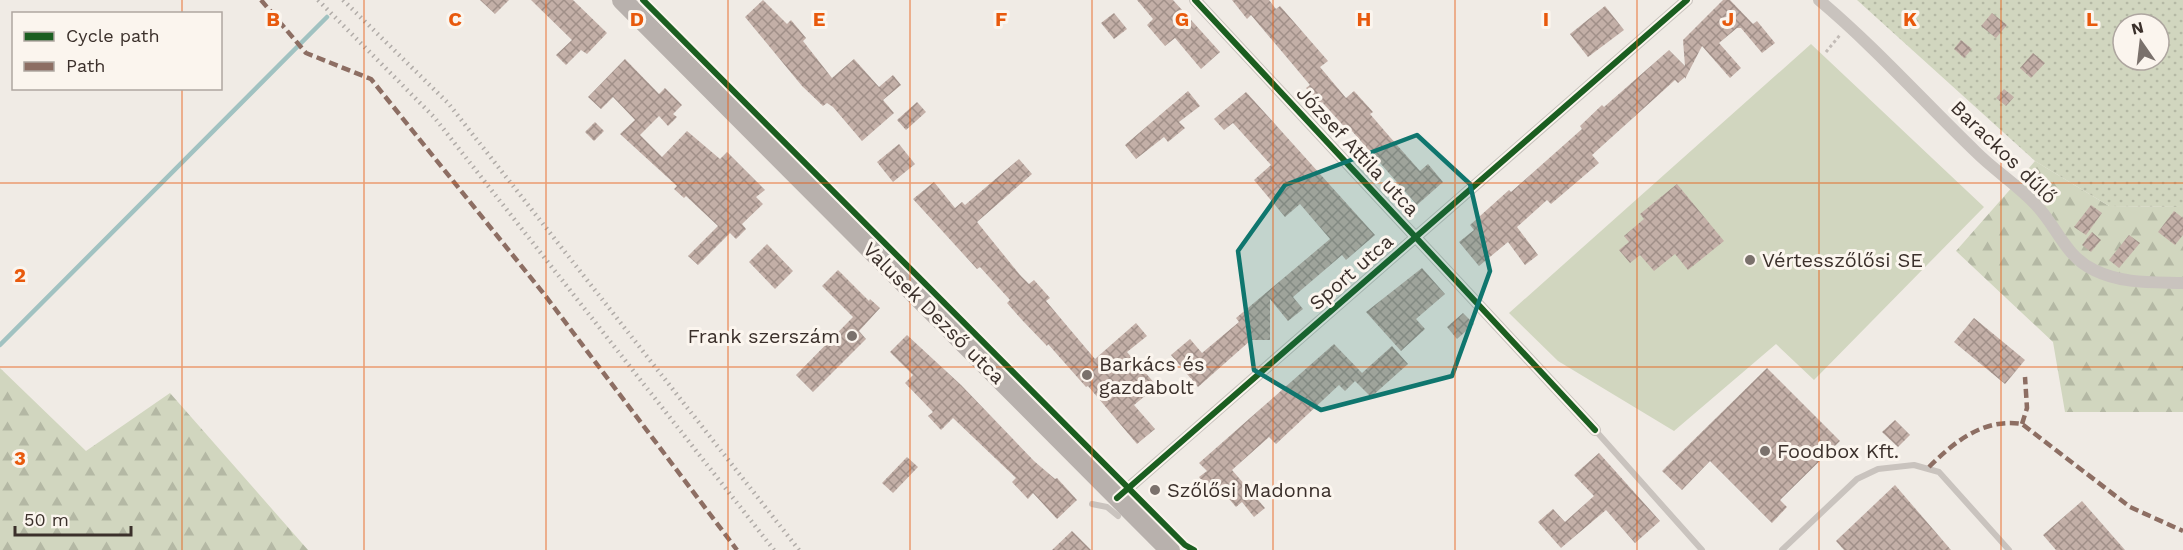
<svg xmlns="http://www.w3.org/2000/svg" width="2183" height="550" viewBox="0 0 2183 550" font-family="'Work Sans',sans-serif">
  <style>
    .forest { fill: url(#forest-firs) }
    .garden { fill: url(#garden-dots); fill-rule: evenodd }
    .pitch { fill: #d1d6bf }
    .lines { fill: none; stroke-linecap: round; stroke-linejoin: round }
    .stream { stroke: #a1c2c1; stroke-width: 4.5 }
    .building { fill: url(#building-cross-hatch) }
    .path { stroke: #c2bbb6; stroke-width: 3; stroke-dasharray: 3 3; stroke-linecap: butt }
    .service { stroke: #c9c3be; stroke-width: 6 }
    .minor { stroke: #c9c3be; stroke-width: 12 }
    .primary { stroke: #b8b1ad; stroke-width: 20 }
    .rail { stroke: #b1aca8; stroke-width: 4.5; stroke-dasharray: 1.5 4.5; stroke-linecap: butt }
    .quiet { stroke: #8d6e63; stroke-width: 4.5; stroke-dasharray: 9 4.5; stroke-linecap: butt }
    .cycleway-casing { stroke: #fbf5ee; stroke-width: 10 }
    .cycleway { stroke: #1b5e20; stroke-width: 6 }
    .marked { fill: #0f766e; fill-opacity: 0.2; stroke: #0f766e; stroke-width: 4.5; stroke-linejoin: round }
    .grid { fill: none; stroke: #e8590c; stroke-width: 1.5; stroke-opacity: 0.55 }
    .poi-dot { fill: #7a716c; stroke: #fbf5ee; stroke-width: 2 }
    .labels { text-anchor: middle; stroke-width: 6; stroke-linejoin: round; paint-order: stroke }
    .street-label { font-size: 20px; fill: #3b302b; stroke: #fbf5ee }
    .poi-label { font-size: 20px; fill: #3b302b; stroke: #fbf5ee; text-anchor: start }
    .grid-label { font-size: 20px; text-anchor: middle; font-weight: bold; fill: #e8590c; stroke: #fbf5ee; stroke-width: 6; stroke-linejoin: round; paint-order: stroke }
  </style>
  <defs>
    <pattern id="forest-firs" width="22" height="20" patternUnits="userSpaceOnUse" patternTransform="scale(1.5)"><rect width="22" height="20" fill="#d1d6bf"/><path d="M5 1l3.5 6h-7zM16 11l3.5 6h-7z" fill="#b4b8a4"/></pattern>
    <pattern id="garden-dots" width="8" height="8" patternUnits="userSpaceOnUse" patternTransform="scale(1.5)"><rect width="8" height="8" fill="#d1d6bf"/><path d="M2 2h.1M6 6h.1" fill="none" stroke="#b4b8a4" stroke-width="1.8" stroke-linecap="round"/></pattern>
    <pattern id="building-cross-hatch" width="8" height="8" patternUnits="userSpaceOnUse" patternTransform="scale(1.5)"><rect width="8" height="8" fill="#c3afa7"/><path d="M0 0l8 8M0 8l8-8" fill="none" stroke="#a08f88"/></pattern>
  </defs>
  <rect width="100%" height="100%" fill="#f0ebe5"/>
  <!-- forest -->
  <g class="forest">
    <path d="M2035,161L2109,206L2183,207V412H2065L2053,342L1956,251Z"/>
    <path d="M0,368L86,451L170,393L308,550H0Z"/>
  </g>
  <!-- garden -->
  <path class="garden" d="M1857,0H2183V207L2109,206L2035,161ZM2123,24H2159V60H2123Z"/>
  <!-- pitch -->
  <path class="pitch" d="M1811,44L1984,207L1814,380L1776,344L1674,431L1558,361L1509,313Z"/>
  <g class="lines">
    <!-- stream -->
    <path class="stream" d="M0,345L327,17"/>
  </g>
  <!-- building -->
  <g class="building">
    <path d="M480,0H509L495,14Z"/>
    <path d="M531,0H573L607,33L587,54L581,50L566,65L556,55L572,40Z"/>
    <path d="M763,0L787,24L791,20L806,38L803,41L832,78L854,59L879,87L893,75L901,85L883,100L894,113L862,141L833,107L827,103L823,106L802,86L745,17Z"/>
    <path d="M1137,0H1173L1220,52L1201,69L1175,38L1165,46L1147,25L1153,19Z"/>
    <path d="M1232,0H1269L1276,9L1280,6L1328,61L1320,67L1346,98L1354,91L1373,112L1370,114L1389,136L1420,171L1428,164L1443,182L1417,205L1352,131L1350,133L1322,102L1320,104L1306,88L1310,85L1251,15L1247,19Z"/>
    <path d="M1723,0H1730L1753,24L1757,21L1775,43L1762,53L1741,28H1737L1719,43L1741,68L1730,78L1702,46L1685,79V77L1678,83L1675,80L1592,155L1599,163L1551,204L1547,200L1517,227L1538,255L1525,265L1508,242L1479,266L1459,242L1474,230L1470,225L1509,190L1511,192L1582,129L1580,126L1602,105L1604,107L1669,50L1685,66L1683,40Z"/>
    <path d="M1605,6L1624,30L1588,57L1570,34Z"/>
    <path d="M1114,13L1127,29L1114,39L1101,23Z"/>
    <path d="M1992,13L2007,25L1996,38L1981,26Z"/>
    <path d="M1961,40L1972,49L1964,58L1954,49Z"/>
    <path d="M2033,53L2045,63L2031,78L2020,68Z"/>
    <path d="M625,59L659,94L665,88L682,105L673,114L677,117L668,126L659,116L640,135L662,157L687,131L720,159L727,152L765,190L756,197L763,204L742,224L746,229L736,239L730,233L698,265L688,256L718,226L686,196L684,198L674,189L677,186L620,134L635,120L613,97L601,109L588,97Z"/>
    <path d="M2004,89L2014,97L2006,106L1996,98Z"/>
    <path d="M1188,91L1200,106L1179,122L1185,128L1168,142L1164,137L1136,159L1125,145Z"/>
    <path d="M1246,92L1375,235L1346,260L1342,255L1293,297L1303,309L1288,321L1270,299V340H1251L1198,387L1171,355L1190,339L1202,353L1239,322L1236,318L1330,239L1300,204L1285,217L1254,180L1271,165L1233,123L1224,130L1214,119Z"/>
    <path d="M917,102L926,112L906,130L897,120Z"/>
    <path d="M595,122L604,131L594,141L585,132Z"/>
    <path d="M899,144L915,164L893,182L877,162Z"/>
    <path d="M1019,159L1032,174L977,222L1020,275L1029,284L1034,280L1050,298L1046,301L1095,359L1136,323L1147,336L1127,352L1157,386L1134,405L1155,429L1137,444L1088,386L1086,387L1048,344L1047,346L1023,321L1007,303L1010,300L980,267L977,269L913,199L934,182L955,208L962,202L965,205Z"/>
    <path d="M2034,168L2043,176L2032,188L2023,181Z"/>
    <path d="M1677,184L1724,241L1688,270L1675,254L1654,271L1640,255L1630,263L1619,250L1629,242L1624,236L1644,219L1640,214Z"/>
    <path d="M2091,205L2102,213L2086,235L2074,227Z"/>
    <path d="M2174,211L2183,218V235L2175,245L2158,232Z"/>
    <path d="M2092,232L2101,240L2091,252L2082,245Z"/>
    <path d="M2129,235L2140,243L2119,268L2109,260Z"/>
    <path d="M767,244L793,271L775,289L749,262Z"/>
    <path d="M1422,268L1445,294L1416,319L1425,329L1401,351L1366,312Z"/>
    <path d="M838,270L869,301L870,299L880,308L859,331L866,339L813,392L796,375L853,317L822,286Z"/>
    <path d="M1463,313L1474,324L1457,339L1447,327Z"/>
    <path d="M1974,318L2025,360L2005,384L1954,342Z"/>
    <path d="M907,335L961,385L1034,461L1055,479L1057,478L1077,500L1057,519L1033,493L1028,499L1012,482L1016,478L953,418L941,430L928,416L933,412L905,383L913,375L890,352Z"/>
    <path d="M1334,344L1362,373L1392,346L1408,364L1371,397L1355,381L1345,391L1339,385L1276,444L1269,437L1232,470L1265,508L1254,517L1242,502L1236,507L1217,485L1210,490L1199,477L1207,471L1199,463Z"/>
    <path d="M1767,368L1840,441L1780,500L1787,507L1772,523L1710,461L1682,490L1662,471Z"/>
    <path d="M1895,420L1910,435L1898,447L1882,432Z"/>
    <path d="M1599,453L1660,521L1635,543L1606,510L1561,548L1538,522L1553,509L1565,522L1594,496L1574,475Z"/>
    <path d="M907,457L918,467L893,493L882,483Z"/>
    <path d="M1895,485L1951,550H1844L1836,541Z"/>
    <path d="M2082,501L2125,550H2056L2043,535Z"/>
    <path d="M1072,531L1091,550H1052Z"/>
  </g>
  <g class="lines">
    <!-- path -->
    <path class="path" d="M1826,52L1840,35"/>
    <!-- service -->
    <g class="service">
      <path d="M1595,430L1702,550"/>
      <path d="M1092,504L1107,507L1118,516"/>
      <path d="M1782,550L1857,479L1878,469L1914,465L1939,472L2009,550"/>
    </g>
    <!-- minor -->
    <g class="minor">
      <path d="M1195,0L1595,430"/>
      <path d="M1819,0C1875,47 1923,101 1976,152C1995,171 2019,186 2037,206C2057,227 2065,256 2094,270C2122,284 2153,282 2183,283"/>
      <path d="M1117,498L1687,0"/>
    </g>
    <!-- primary -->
    <path class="primary" d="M622,0L1170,550"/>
    <!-- rail -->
    <g class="rail">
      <path d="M318,0L434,117L774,550"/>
      <path d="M343,0L448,103L799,550"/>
    </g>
    <!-- quiet -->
    <g class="quiet">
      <path d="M261,0L306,53L371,79L544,294L737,550"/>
      <path d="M2022,424L2027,408L2025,377"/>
      <path d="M1929,467C1955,441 1984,418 2022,424L2130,507L2183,531"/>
    </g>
    <!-- cycleway casing -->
    <g class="cycleway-casing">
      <g id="cycleway">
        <path d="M643,0L1185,545L1194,550"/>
        <path d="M1195,0L1595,430"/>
        <path d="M1117,498L1687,0"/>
      </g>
    </g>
    <!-- cycleway -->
    <use href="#cycleway" class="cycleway"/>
  </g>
  <!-- marked area -->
  <path class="marked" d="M1417,135L1470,184L1490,271L1452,376L1321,410L1254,370L1238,251L1285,185Z"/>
  <!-- grid -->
  <path class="grid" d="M182,0V14M364,0V550M546,0V550M728,0V550M910,0V550M1092,0V550M1273,0V550M1455,0V550M1637,0V550M1819,0V550M2001,0V550M182,88V550M0,183H2183M0,367H2183"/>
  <!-- markers -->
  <g class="poi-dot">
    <circle cx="1750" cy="260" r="6"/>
    <circle cx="852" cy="336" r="6"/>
    <circle cx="1087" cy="375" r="6"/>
    <circle cx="1765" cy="451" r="6"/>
    <circle cx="1155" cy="490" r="6"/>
  </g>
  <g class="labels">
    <!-- street labels -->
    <g class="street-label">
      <text transform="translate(1358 151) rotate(47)" y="7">József Attila utca</text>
      <text transform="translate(2004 152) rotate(44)" y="7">Barackos dűlő</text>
      <text transform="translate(1351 272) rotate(-41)" y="7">Sport utca</text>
      <text transform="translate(934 313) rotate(45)" y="7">Valusek Dezső utca</text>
    </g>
    <!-- poi labels -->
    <g class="poi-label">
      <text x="1762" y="267">Vértesszőlősi SE</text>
      <text x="840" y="343" text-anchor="end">Frank szerszám</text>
      <text x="1099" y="371">Barkács és<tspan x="1099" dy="23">gazdabolt</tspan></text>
      <text x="1777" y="458">Foodbox Kft.</text>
      <text x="1167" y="497">Szőlősi Madonna</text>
    </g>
  </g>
  <g class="grid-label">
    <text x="273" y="26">B</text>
    <text x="455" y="26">C</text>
    <text x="637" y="26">D</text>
    <text x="819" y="26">E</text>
    <text x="1001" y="26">F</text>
    <text x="1182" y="26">G</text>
    <text x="1364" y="26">H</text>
    <text x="1546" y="26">I</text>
    <text x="1728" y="26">J</text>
    <text x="1910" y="26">K</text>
    <text x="2092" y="26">L</text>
    <text x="20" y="282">2</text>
    <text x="20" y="465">3</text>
  </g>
  <!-- legend -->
  <rect x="12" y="12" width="210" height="78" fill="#fbf5ee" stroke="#aea6a0" stroke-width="1.5"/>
  <rect x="24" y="32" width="30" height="9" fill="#1b5e20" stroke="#aea6a0" stroke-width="1.5"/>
  <text x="66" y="42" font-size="18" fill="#3b302b">Cycle path</text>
  <rect x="24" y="62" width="30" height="9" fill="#8d6e63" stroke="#aea6a0" stroke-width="1.5"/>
  <text x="66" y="72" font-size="18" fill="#3b302b">Path</text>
  <!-- north arrow -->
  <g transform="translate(2141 42) rotate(346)"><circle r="28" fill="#fbf5ee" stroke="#aea6a0" stroke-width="1.5"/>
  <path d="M0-4.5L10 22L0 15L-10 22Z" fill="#7a716c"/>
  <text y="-9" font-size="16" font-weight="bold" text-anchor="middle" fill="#3b302b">N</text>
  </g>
  <!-- scale -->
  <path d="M15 526v9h116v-9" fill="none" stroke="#3b302b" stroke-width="3"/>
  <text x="24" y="526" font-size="18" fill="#3b302b" stroke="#fbf5ee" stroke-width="4.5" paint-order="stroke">50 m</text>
</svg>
